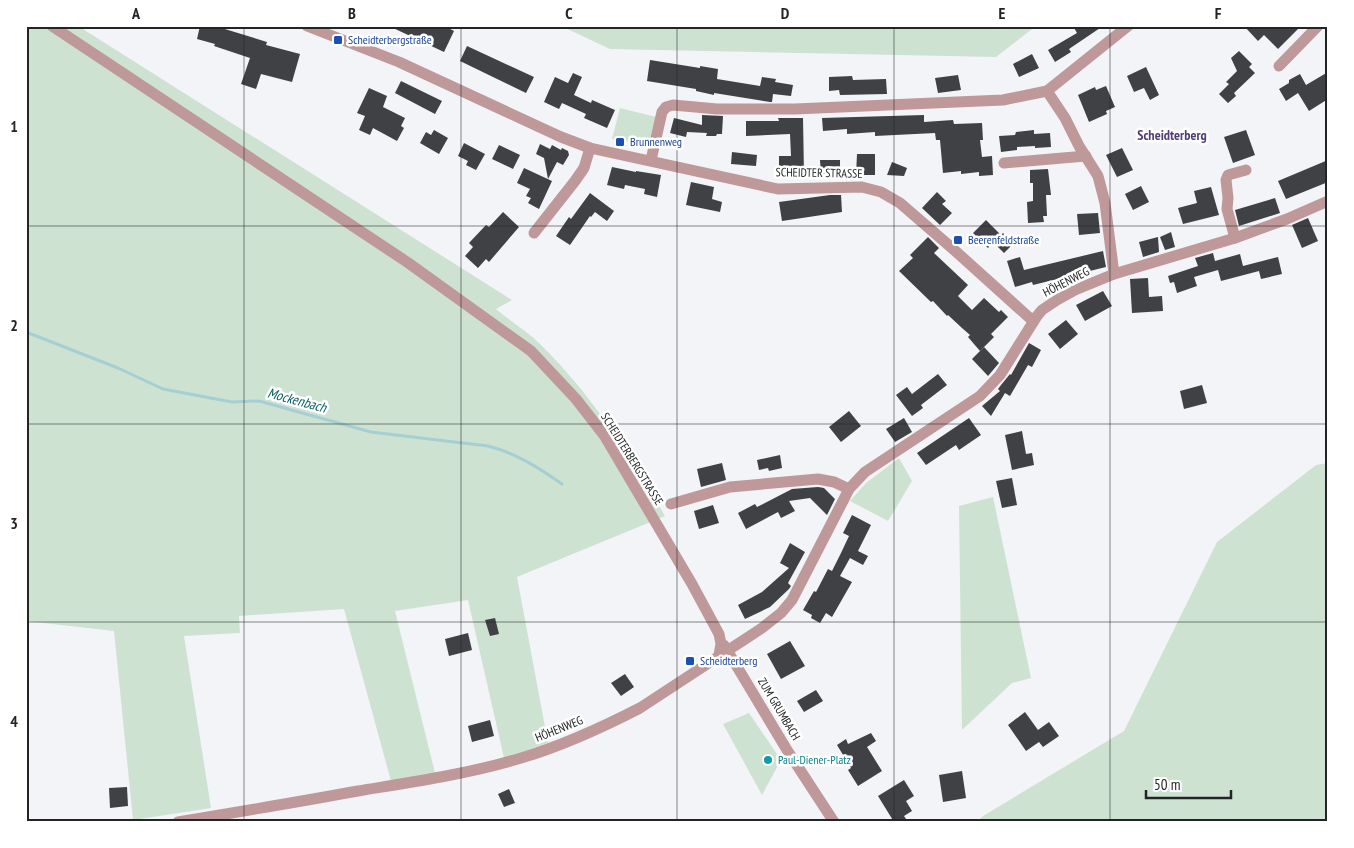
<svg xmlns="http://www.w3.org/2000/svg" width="1354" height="848" viewBox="0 0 1354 848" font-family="'PT Sans Narrow',sans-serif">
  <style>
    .green { fill: #cee2d2 }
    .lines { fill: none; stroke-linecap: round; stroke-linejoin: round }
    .stream { stroke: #a5cfd3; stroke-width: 3 }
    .building { fill: #404144 }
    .minor { stroke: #bf9899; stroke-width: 11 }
    .grid { fill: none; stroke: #232425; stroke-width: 1; stroke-opacity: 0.55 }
    .transit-dot { fill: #1a4fb4; stroke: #fff; stroke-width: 2 }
    .culture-dot { fill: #0f9aa8; stroke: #fff; stroke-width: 2 }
    .labels { text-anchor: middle; stroke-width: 5; stroke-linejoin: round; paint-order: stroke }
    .transit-label { font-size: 12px; fill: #164399; stroke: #fff; text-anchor: start }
    .street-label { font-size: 12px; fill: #232425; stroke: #fff }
    .culture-label { font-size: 12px; fill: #0d838f; stroke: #fff; text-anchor: start }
    .neighbourhood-label { font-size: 14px; font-weight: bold; fill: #533d79; stroke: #fff }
    .water-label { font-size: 14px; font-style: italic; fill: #066067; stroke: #fff }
    .neatline { fill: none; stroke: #232425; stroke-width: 2 }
    .grid-label { font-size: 16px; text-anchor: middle; font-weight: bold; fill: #232425 }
  </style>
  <rect width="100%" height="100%" fill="#f3f4f8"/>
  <!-- green -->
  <g class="green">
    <path d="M26,26H78L512,300L496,309C510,321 528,332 541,345C592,395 630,455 665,516L517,577L548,743L504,758L468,600L395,611L435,773L391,781L344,609L239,616L240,633L184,636L211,808L133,820L114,631L26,621Z"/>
    <path d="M561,26H1036L996,57L610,49Z"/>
    <path d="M620,108L656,117L649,143L612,139Z"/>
    <path d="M899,458L912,481L888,521L850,501L866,483Z"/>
    <path d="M1328,463V822H977L983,816L1124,731L1217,542L1316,465Z"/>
    <path d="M993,497L1031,678L1012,683L962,730L959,506Z"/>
    <path d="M749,713L781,760L762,795L723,724Z"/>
  </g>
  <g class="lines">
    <!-- stream -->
    <path class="stream" d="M26,332L118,368L163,389L232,402L259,401L371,432L488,446C516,453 539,468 562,484"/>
  </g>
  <!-- building -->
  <g class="building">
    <path d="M200,26H215L267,42L266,45L300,54L292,82L261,74L256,89L241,84L250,58L214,46L215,44L197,39Z"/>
    <path d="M389,26H445L454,31L444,52Z"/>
    <path d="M1073,26H1103L1069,49L1071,52L1055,62L1048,50L1077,33Z"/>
    <path d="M1244,26H1301L1278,49L1264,35L1258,41Z"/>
    <path d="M467,46L534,77L526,93L460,61Z"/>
    <path d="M1239,51L1252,64L1249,67L1255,73L1234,93L1236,96L1228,103L1219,94L1229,84L1226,82L1237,71L1231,58Z"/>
    <path d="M1032,54L1039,68L1019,77L1013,64Z"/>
    <path d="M650,60L700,68V66L718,69L717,79L760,86L762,77L776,79L775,82L793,85L791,96L773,94L772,102H770L714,93V95L696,91V89L647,81Z"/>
    <path d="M1146,67L1159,95L1150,100L1144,88L1134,92L1127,76Z"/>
    <path d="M1328,72V99L1309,111L1298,93L1286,101L1279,89L1289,83V80L1300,74L1306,85Z"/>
    <path d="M573,73L582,77L574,95L591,103L592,100L615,110L607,128L584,118L586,114L562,103L559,109L544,102L555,77L568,83Z"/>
    <path d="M958,75L961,90L938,93L935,78Z"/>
    <path d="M852,76L853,80L886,79L887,94L840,95L839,90L829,91V77Z"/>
    <path d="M401,81L442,101L435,114L395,93Z"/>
    <path d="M1106,86L1115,107L1106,111L1107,114L1089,122L1078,95L1095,87L1096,90Z"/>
    <path d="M369,88L387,96L383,107L405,118L401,126L404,128L397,141L373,128L370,135L359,130L365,116L357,113Z"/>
    <path d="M702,115L723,116L722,134H717L716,136H706L707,133L687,132L686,137L670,133L674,118L702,125Z"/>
    <path d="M924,115V122L953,120L954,124L982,123L983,140H980L982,157L992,156L993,175L979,176V172L961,174V171L943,173L940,140H936L935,133L875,136V132L847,134V129L823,131L822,118Z"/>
    <path d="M778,118H803L804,174H784L785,166H779V156H791L790,134L746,136V121H779Z"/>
    <path d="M434,130L448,138L439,154L420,143L426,132L431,135Z"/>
    <path d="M1034,130V134L1050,133L1051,147L1035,148V146L1017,147V150L1001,152L999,136L1015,135L1016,132Z"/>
    <path d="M1246,130L1255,155L1233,163L1224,137Z"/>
    <path d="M464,143L485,154L476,170L466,165L468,161L458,156Z"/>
    <path d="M540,144L550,149L552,145L561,150L562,148L568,151L569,155L563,165L557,162L548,179L544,158L536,154Z"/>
    <path d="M499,145L520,155L513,169L492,159Z"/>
    <path d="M1122,148L1133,170L1117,177L1106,155Z"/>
    <path d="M732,152L757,155L756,166L731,164Z"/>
    <path d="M857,154H875V175H856Z"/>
    <path d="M820,160H840V173L821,174Z"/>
    <path d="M1328,160V182L1286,199L1278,181Z"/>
    <path d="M892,162L907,168L904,176L887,175Z"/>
    <path d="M612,167L636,172V171L661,175L657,197L644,194L645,189L625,185L624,189L607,185Z"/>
    <path d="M524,168L552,181L539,209L528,203L531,198L526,196L530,189L517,183Z"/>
    <path d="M1048,169L1051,195H1046L1047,216H1043L1044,222L1028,223L1027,202L1033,201V183H1030V170Z"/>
    <path d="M691,182L714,187L712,199L722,202L720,212L686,205Z"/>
    <path d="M1141,186L1149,202L1133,210L1125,194Z"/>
    <path d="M1211,187L1219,215L1183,224L1178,208L1197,203L1194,191Z"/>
    <path d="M937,192L946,201L942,204L952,213L940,225L922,208Z"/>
    <path d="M590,193L614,211L607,221L595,212L591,217L590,216L570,245L556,236L569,217L571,219Z"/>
    <path d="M830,195H841L842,212L782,221L779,202Z"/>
    <path d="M1275,198L1280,213L1239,226L1235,210Z"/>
    <path d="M503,212L519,227L489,262L486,259L478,268L465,256L473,247L469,243L486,225L489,227Z"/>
    <path d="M1098,213L1100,233L1079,235L1077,214Z"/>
    <path d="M1308,218L1318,241L1302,248L1292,225Z"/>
    <path d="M986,220L1001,235L1003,233L1013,244L1004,253L993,242L988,248L973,233Z"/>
    <path d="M1171,232L1175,247L1165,250L1160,237Z"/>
    <path d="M928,237L939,248L934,253L968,285L958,296L972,310L984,298L999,312L1001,310L1008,317L991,334L994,337L980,351L968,337L970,335L962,328L948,315L947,316L933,301L931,302L899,271L913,258L910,255Z"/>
    <path d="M1158,237L1159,252L1143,257L1139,242Z"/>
    <path d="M1103,251L1106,267L1033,285L1032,282L1015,287L1007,261L1020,257L1024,270Z"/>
    <path d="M1213,253L1215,261L1240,254L1243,266L1278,257L1282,274L1261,279L1259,271L1221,281L1218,270L1194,277L1197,286L1177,293L1174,282L1170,283L1168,276L1198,266L1195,258Z"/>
    <path d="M1148,278L1149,297L1162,296L1163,311L1132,313L1130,279Z"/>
    <path d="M1103,291L1112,306L1085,321L1076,305Z"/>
    <path d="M1066,320L1078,334L1060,349L1048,334Z"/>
    <path d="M1029,343L1041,350L1032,367L1028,365L1010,396L1005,393L991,416L982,406L1000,391L998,389L1001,385L1010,374L1011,375Z"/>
    <path d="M984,347L999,363L988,376L972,359Z"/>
    <path d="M938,374L947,385L921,405L923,408L912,416L896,395L907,387L912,394Z"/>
    <path d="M1202,385L1207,403L1184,409L1180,391Z"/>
    <path d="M849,411L861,426L841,442L829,427Z"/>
    <path d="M904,418L912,432L895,442L886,429Z"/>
    <path d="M969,418L981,435L959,450L956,445L926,465L917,453Z"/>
    <path d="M1022,431L1026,454L1032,453L1034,465L1012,470L1005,435Z"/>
    <path d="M780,455L782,468L769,471L768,468L759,470L757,460Z"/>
    <path d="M722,463L726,480L701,487L697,469Z"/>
    <path d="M1012,478L1017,505L1002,508L996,481Z"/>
    <path d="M818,487L824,488L835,499L827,515L810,498L789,501L795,511L781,518L778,512L746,529L738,513L755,504L757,507L792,489Z"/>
    <path d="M713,505L719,523L699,529L694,511Z"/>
    <path d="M852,515L871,525L858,551L868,556L863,565L850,558L840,576L852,582L832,617L826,613L820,623L811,618L812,615L803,610L814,591L816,592L828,569L832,571L841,553L849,536L843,533Z"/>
    <path d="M790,543L805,552L788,583L791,586L789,589L770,607L745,619L738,605L762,592L789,568L780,563Z"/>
    <path d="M495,618L499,634L490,636L485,620Z"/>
    <path d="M468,633L472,650L449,656L445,639Z"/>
    <path d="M790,641L805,666L781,679L767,654Z"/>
    <path d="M625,674L634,687L621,696L611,683Z"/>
    <path d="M816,690L823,701L804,712L797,701Z"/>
    <path d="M1025,712L1038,730L1049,722L1059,736L1043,747L1039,742L1026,751L1008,725Z"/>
    <path d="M490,720L494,736L472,742L468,726Z"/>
    <path d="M871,733L876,741L867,747L882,771L858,786L848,770L851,768L837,745L846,739L848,744Z"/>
    <path d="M962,771L966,798L943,802L939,775Z"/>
    <path d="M904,780L914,796L906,801L912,811L904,816L908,822H894L878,796Z"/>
    <path d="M127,787L128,806L110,808L109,788Z"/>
    <path d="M509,789L515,803L504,807L498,794Z"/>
  </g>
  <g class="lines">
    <!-- minor -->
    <g class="minor">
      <path d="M52,26L407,262L531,351L576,399L604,435L692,584L719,634L721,644L719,655"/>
      <path d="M307,26L399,62L561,137L590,148L778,189L862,187L881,192L900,203L952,248L1033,321"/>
      <path d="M1279,66L1318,26"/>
      <path d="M1047,91L1065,118L1079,146L1098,176L1105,203L1114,274"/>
      <path d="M651,160L662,112L666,107L673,105L717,109H795L1003,100L1047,91L1128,26"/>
      <path d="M1004,163L1086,156"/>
      <path d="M534,233L575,181L584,168L590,148"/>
      <path d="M1235,238L1227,209L1228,198L1226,180L1228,175L1246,170"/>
      <path d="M671,504L730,487L818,479L834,482L849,489"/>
      <path d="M724,645L787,750L834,822"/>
      <path d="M178,822C238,812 298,802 358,791C412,782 468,774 521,758C562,746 603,727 640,708L762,628L781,613L792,600L844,499L849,489L865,472L980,396L1000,375L1037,316L1042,310L1057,300L1075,290L1114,274L1235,238L1287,219L1328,201"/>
    </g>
  </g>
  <!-- grid -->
  <path class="grid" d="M244,26V822M461,26V822M677,26V822M894,26V822M1110,26V822M26,226H1328M26,424H1328M26,622H1328"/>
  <!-- markers -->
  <g class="transit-dot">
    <rect x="333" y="35" width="10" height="10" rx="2.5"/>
    <rect x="615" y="137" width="10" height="10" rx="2.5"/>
    <rect x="953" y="235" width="10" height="10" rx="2.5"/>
    <rect x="685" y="656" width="10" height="10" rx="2.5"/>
  </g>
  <circle class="culture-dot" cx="768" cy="760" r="5"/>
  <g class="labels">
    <!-- transit labels -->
    <g class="transit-label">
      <text x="348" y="44">Scheidterbergstraße</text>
      <text x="630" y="146">Brunnenweg</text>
      <text x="968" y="244">Beerenfeldstraße</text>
      <text x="700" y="665">Scheidterberg</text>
    </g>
    <!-- street labels -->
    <g class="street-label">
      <text transform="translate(819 173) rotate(1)" y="4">SCHEIDTER STRASSE</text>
      <text transform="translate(1066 282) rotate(-27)" y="4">HÖHENWEG</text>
      <text transform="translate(632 459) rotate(58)" y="4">SCHEIDTERBERGSTRASSE</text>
      <text transform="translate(779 709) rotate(59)" y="4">ZUM GRUMBACH</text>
      <text transform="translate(559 729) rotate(-22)" y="4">HÖHENWEG</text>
    </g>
    <!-- culture labels -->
    <g class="culture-label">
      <text x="778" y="764">Paul-Diener-Platz</text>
    </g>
    <!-- neighbourhood labels -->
    <g class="neighbourhood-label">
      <text x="1172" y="140">Scheidterberg</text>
    </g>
    <!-- water labels -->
    <g class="water-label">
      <text transform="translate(297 400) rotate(15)" y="5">Mockenbach</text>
    </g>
  </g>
  <!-- border -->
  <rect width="1354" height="848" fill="none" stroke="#ffffff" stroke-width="55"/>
  <!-- scale -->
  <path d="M1146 790v8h85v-8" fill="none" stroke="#232425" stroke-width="2.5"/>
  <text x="1154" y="790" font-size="15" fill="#232425" stroke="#ffffff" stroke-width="4" paint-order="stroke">50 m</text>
  <rect x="28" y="28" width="1298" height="792" class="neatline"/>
  <g class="grid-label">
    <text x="136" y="19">A</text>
    <text x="352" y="19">B</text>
    <text x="569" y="19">C</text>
    <text x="785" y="19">D</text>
    <text x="1002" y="19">E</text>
    <text x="1218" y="19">F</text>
    <text x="14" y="132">1</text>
    <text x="14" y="331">2</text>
    <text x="14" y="529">3</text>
    <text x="14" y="727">4</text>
  </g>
</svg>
